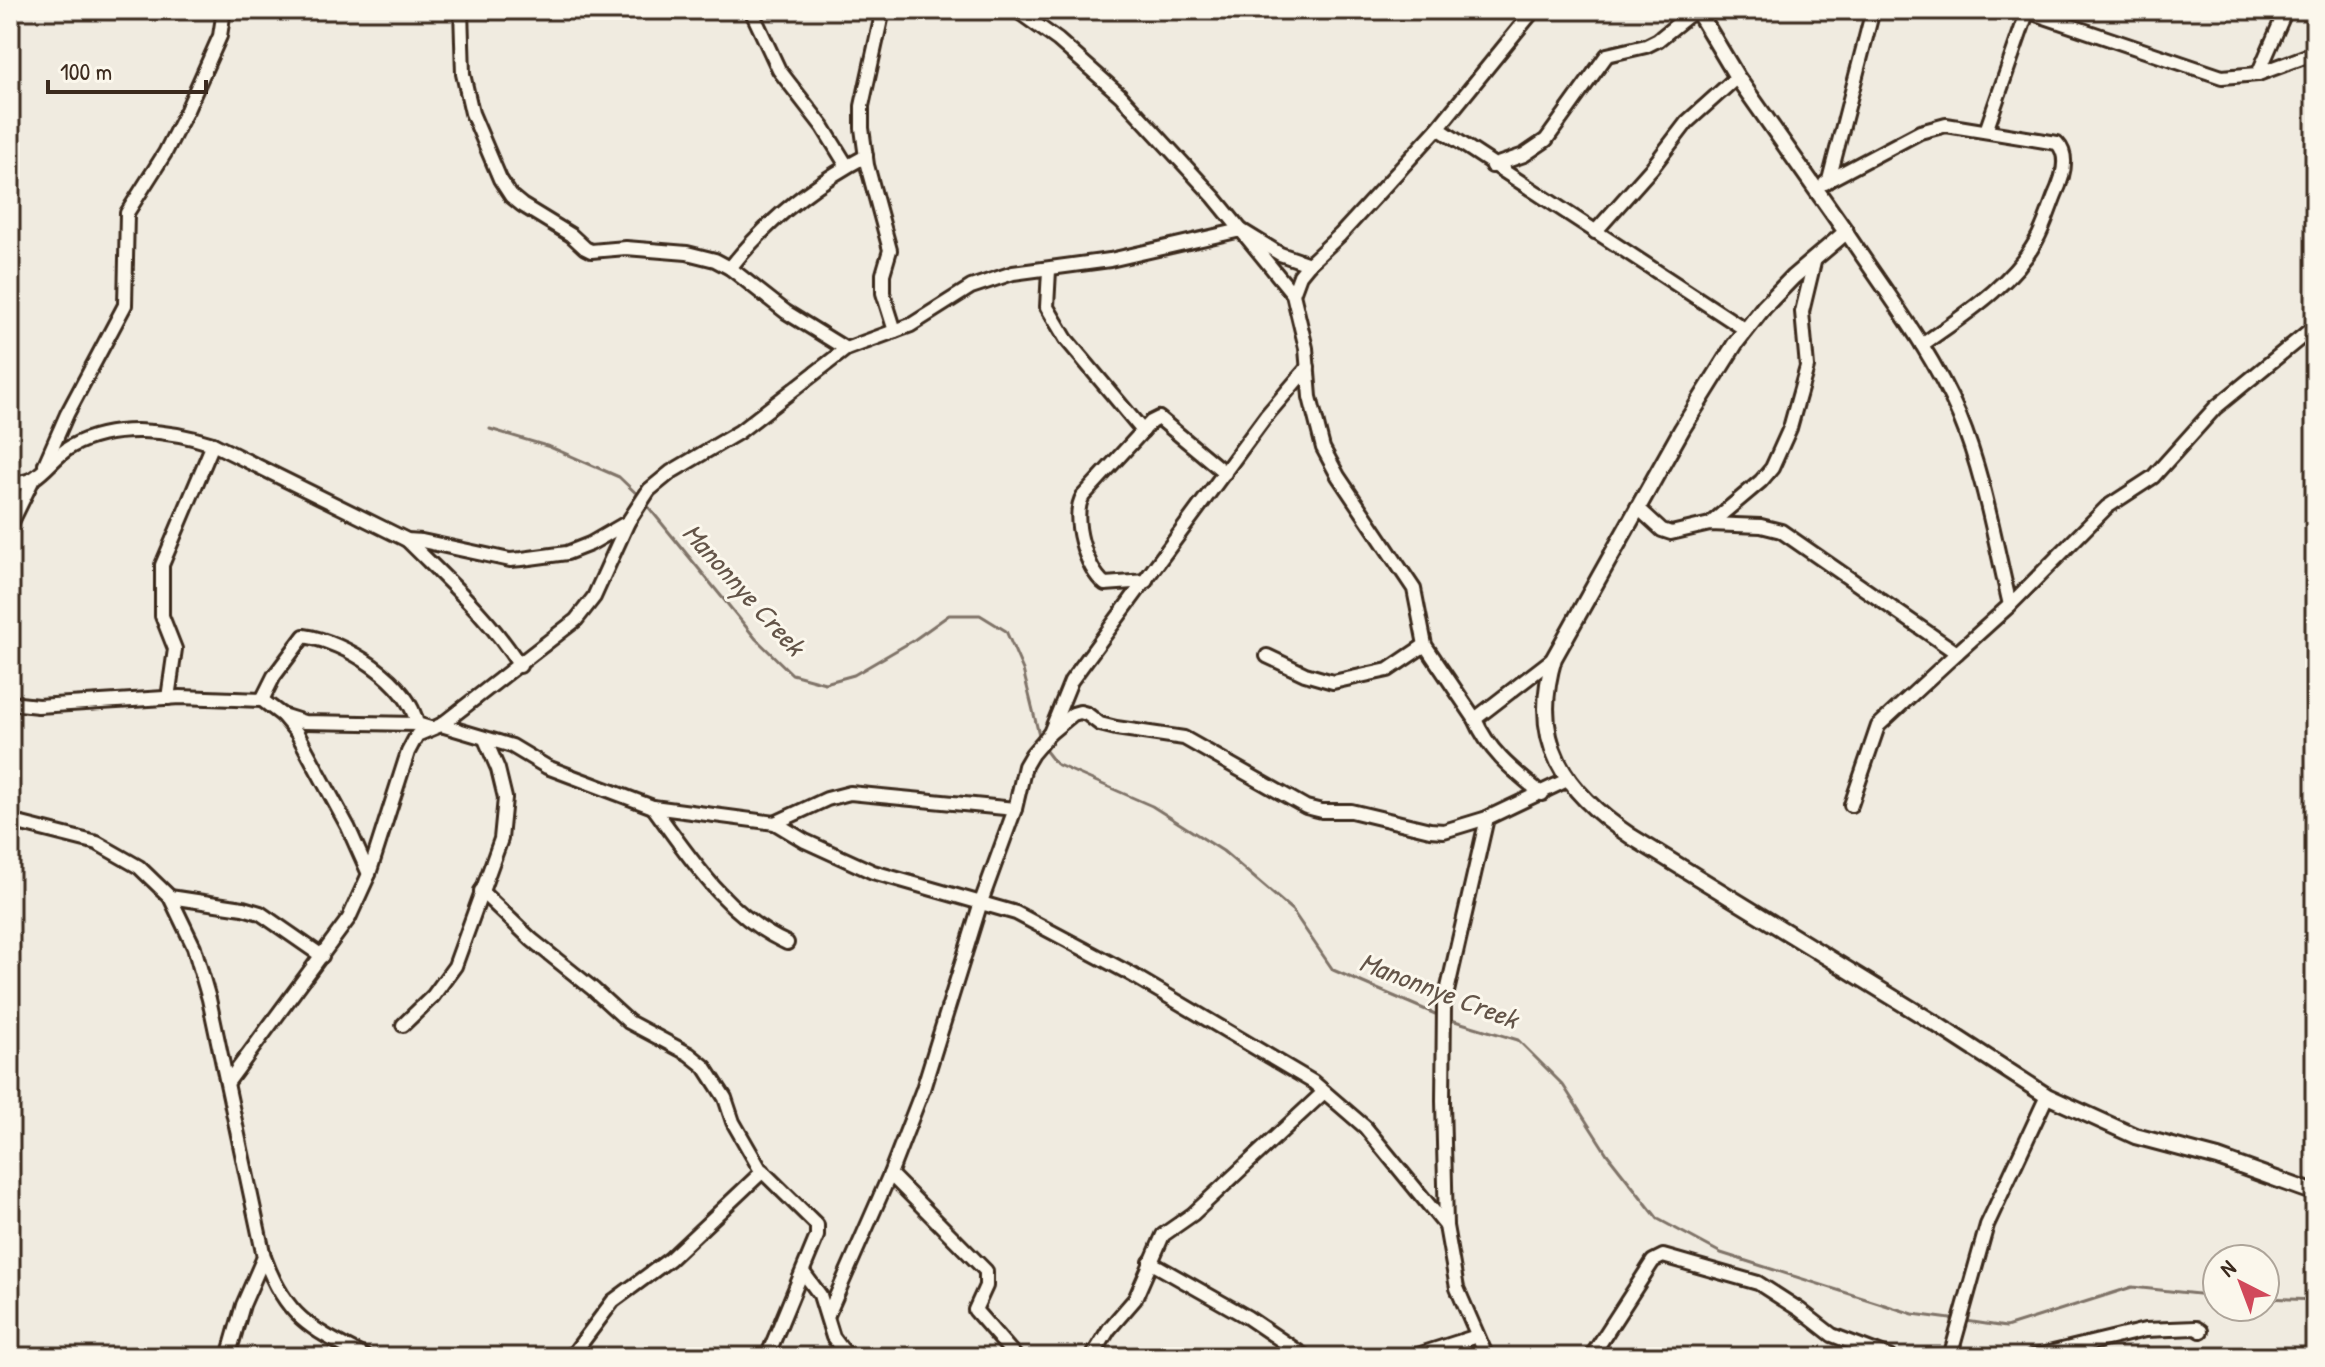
<svg xmlns="http://www.w3.org/2000/svg" width="2325" height="1367" viewBox="0 0 2325 1367" font-family="'Patrick Hand',sans-serif">
  <style>
    .lines { fill: none; stroke-linecap: round; stroke-linejoin: round }
    .stream { stroke: #7f7367; stroke-width: 3 }
    .minor-casing { stroke: #3b2a1e; stroke-width: 18 }
    .tertiary-casing { stroke: #3b2a1e; stroke-width: 20 }
    .minor { stroke: #fbf7ec; stroke-width: 12 }
    .tertiary { stroke: #fbf7ec; stroke-width: 14 }
    .labels { text-anchor: middle; stroke-width: 6; stroke-linejoin: round; paint-order: stroke }
    .water-label { font-size: 28px; font-style: italic; fill: #635448; stroke: #fbf7ec }
  </style>
  <rect width="100%" height="100%" fill="#f0ebe0"/>
  <filter id="ink" filterUnits="userSpaceOnUse"><feTurbulence type="fractalNoise" baseFrequency=".0125" numOctaves="2"/><feDisplacementMap in="SourceGraphic" scale="16" xChannelSelector="R" yChannelSelector="G"/><feConvolveMatrix kernelMatrix="1 2 1 2 8 2 1 2 1" color-interpolation-filters="sRGB"/></filter>
  <g filter="url(#ink)">
    <g class="lines">
      <!-- stream -->
      <g class="stream">
        <path d="M490,429L550,447L619,477L641,498"/>
        <path d="M646,504L756,639L792,674L825,683L854,675L914,640L949,615H980L1006,631L1023,670L1040,739"/>
        <path d="M1042,746L1056,764L1152,806L1223,851L1292,910L1333,970L1440,1016"/>
        <path d="M1448,1019L1518,1040L1563,1085L1607,1154L1658,1219L1721,1253L1913,1314L1958,1320"/>
        <path d="M2265,1298L2315,1300"/>
        <path d="M1966,1321L2006,1327L2132,1287L2217,1296"/>
      </g>
      <!-- minor casing -->
      <g class="minor-casing">
        <g id="minor">
          <path d="M461,10L463,74L472,113L500,179L511,196L522,205L571,235L585,248L591,251L626,248L687,253L715,260L730,268L786,312L846,349"/>
          <path d="M751,10L779,70L823,127L847,166"/>
          <path d="M883,10L862,106V128L867,165L890,250L883,274V293L895,331"/>
          <path d="M1016,10L1058,40L1120,95L1214,197L1293,294L1306,348L1310,397L1323,448L1338,476L1414,589L1425,645L1475,719L1554,658"/>
          <path d="M2024,10L2222,77L2258,74L2315,53"/>
          <path d="M2311,10L2315,15"/>
          <path d="M2258,74L2286,10"/>
          <path d="M1438,128L1746,330"/>
          <path d="M1986,131L2028,10"/>
          <path d="M1492,166L1524,155L1546,140L1607,55L1646,46L1658,40L1695,10"/>
          <path d="M1829,180L1920,132L1946,125L2057,143C2070,156 2062,180 2055,195C2049,210 2044,227 2036,241C2011,286 1962,316 1922,345"/>
          <path d="M1825,183L1829,180L1873,10"/>
          <path d="M1595,232L1651,169L1687,122L1737,77"/>
          <path d="M1846,232C1885,291 1931,349 1959,415C1984,475 1995,542 2010,605"/>
          <path d="M730,268C767,221 813,184 866,156"/>
          <path d="M1049,270L1047,307L1066,339L1143,431"/>
          <path d="M1293,294L1300,275L1309,264L1340,235L1438,128L1534,10"/>
          <path d="M45,464L67,414L125,305L127,213L165,153L187,110L220,36L224,10"/>
          <path d="M10,485C17,483 28,482 34,478C48,469 57,454 72,446C114,423 170,430 213,444L407,540L422,541L510,560L522,559L567,553L590,544L628,522"/>
          <path d="M1637,507L1662,530L1671,533L1710,524L1761,526L1781,531L1957,653L2010,605L2107,507L2153,477L2215,408L2315,326"/>
          <path d="M1710,524L1761,481L1772,468L1790,428L1807,367L1802,312L1815,258"/>
          <path d="M10,526L33,479"/>
          <path d="M407,540C448,581 489,617 520,666"/>
          <path d="M1146,581L1105,584C1086,570 1070,516 1083,496L1151,422L1159,418L1225,473"/>
          <path d="M1267,656L1305,674L1333,682L1388,670L1425,645"/>
          <path d="M168,698L175,649L162,616V565L213,444"/>
          <path d="M262,700L282,715L297,733L348,827L369,874"/>
          <path d="M10,703L38,706L180,697L262,700L274,676L304,636C346,642 408,681 417,724L430,728"/>
          <path d="M282,715L304,722L417,724"/>
          <path d="M1475,719C1489,752 1514,771 1542,794"/>
          <path d="M441,725L512,746L547,767L653,807L775,823L805,841L873,872L1016,913L1129,973L1313,1082L1365,1127L1446,1226"/>
          <path d="M1050,733L1073,714L1080,712L1087,714L1100,724L1116,728L1184,738L1306,807L1322,811H1351L1430,830L1444,831L1487,818"/>
          <path d="M1851,805L1878,726L1957,653"/>
          <path d="M653,807C691,859 727,916 787,943"/>
          <path d="M10,821L97,843L139,867L170,897L194,947L209,999L264,1257C286,1318 311,1329 366,1357"/>
          <path d="M775,823L827,799L850,793L1015,809"/>
          <path d="M481,891L532,940L593,989L629,1022L689,1054L705,1067L725,1098L733,1122L760,1169L817,1225V1236L767,1357"/>
          <path d="M170,897L243,908L260,913L322,956"/>
          <path d="M403,1025L433,996L455,966L501,839L505,798L498,769L485,739"/>
          <path d="M228,1082L349,918L369,874L408,752L417,735L441,725L576,620L594,597L628,522L649,490L671,472L739,432L846,349L911,325L971,287L1013,273L1110,260L1241,230L1280,254L1309,264"/>
          <path d="M890,1174L986,1271V1286L975,1310L1016,1357"/>
          <path d="M1150,1262L1247,1317L1306,1357"/>
          <path d="M803,1272L820,1295L833,1337L848,1357"/>
          <path d="M828,1315L890,1174L923,1089L981,902L1015,809L1025,766L1032,754L1050,733L1071,681L1266,416L1308,367"/>
          <path d="M228,1357L243,1305L264,1257"/>
          <path d="M571,1357L613,1301L670,1259L763,1171"/>
          <path d="M1092,1357L1109,1329L1135,1299L1163,1235L1193,1214L1324,1092"/>
          <path d="M1411,1357L1477,1336"/>
          <path d="M1487,1357L1457,1288L1446,1226L1443,1101L1444,1005L1487,818L1567,780"/>
          <path d="M1591,1357L1653,1261L1663,1256L1758,1283L1800,1310L1832,1335L1890,1357"/>
          <path d="M1950,1357L1987,1225L2047,1096"/>
          <path d="M2032,1357L2145,1330L2196,1328L2201,1331"/>
        </g>
      </g>
      <!-- tertiary casing -->
      <g class="tertiary-casing">
        <path id="tertiary" d="M1697,10L1737,77L1846,232L1793,277L1764,307L1735,344L1682,429L1554,658C1529,742 1564,792 1632,837L1936,1024L2047,1096L2135,1136L2218,1158L2315,1193"/>
      </g>
      <!-- minor -->
      <use href="#minor" class="minor"/>
      <!-- tertiary -->
      <use href="#tertiary" class="tertiary"/>
    </g>
  </g>
  <g class="labels">
    <!-- water labels -->
    <g class="water-label">
      <text transform="translate(744 589) rotate(48)" y="10">Manonnye Creek</text>
      <text transform="translate(1439 990) rotate(21)" y="10">Manonnye Creek</text>
    </g>
  </g>
  <!-- margin -->
  <rect width="2325" height="1367" fill="none" stroke="#fbf7ec" stroke-width="40"/>
  <rect x="20" y="20" width="2285" height="1327" fill="none" stroke="#3b2a1e" stroke-width="3" filter="url(#ink)"/>
  <!-- north arrow -->
  <g transform="translate(2241 1283) rotate(318)"><circle r="38" fill="#fbf7ec" stroke="#aea59a" stroke-width="2"/>
  <path d="M0-6L14 30L0 20L-14 30Z" fill="#d1495b"/>
  <text y="-12" font-size="22" font-weight="bold" text-anchor="middle" fill="#3b2a1e">N</text>
  </g>
  <!-- scale -->
  <path d="M48 80v12h158v-12" fill="none" stroke="#3b2a1e" stroke-width="4"/>
  <text x="60" y="80" font-size="24" fill="#3b2a1e" stroke="#fbf7ec" stroke-width="6" paint-order="stroke">100 m</text>
</svg>
